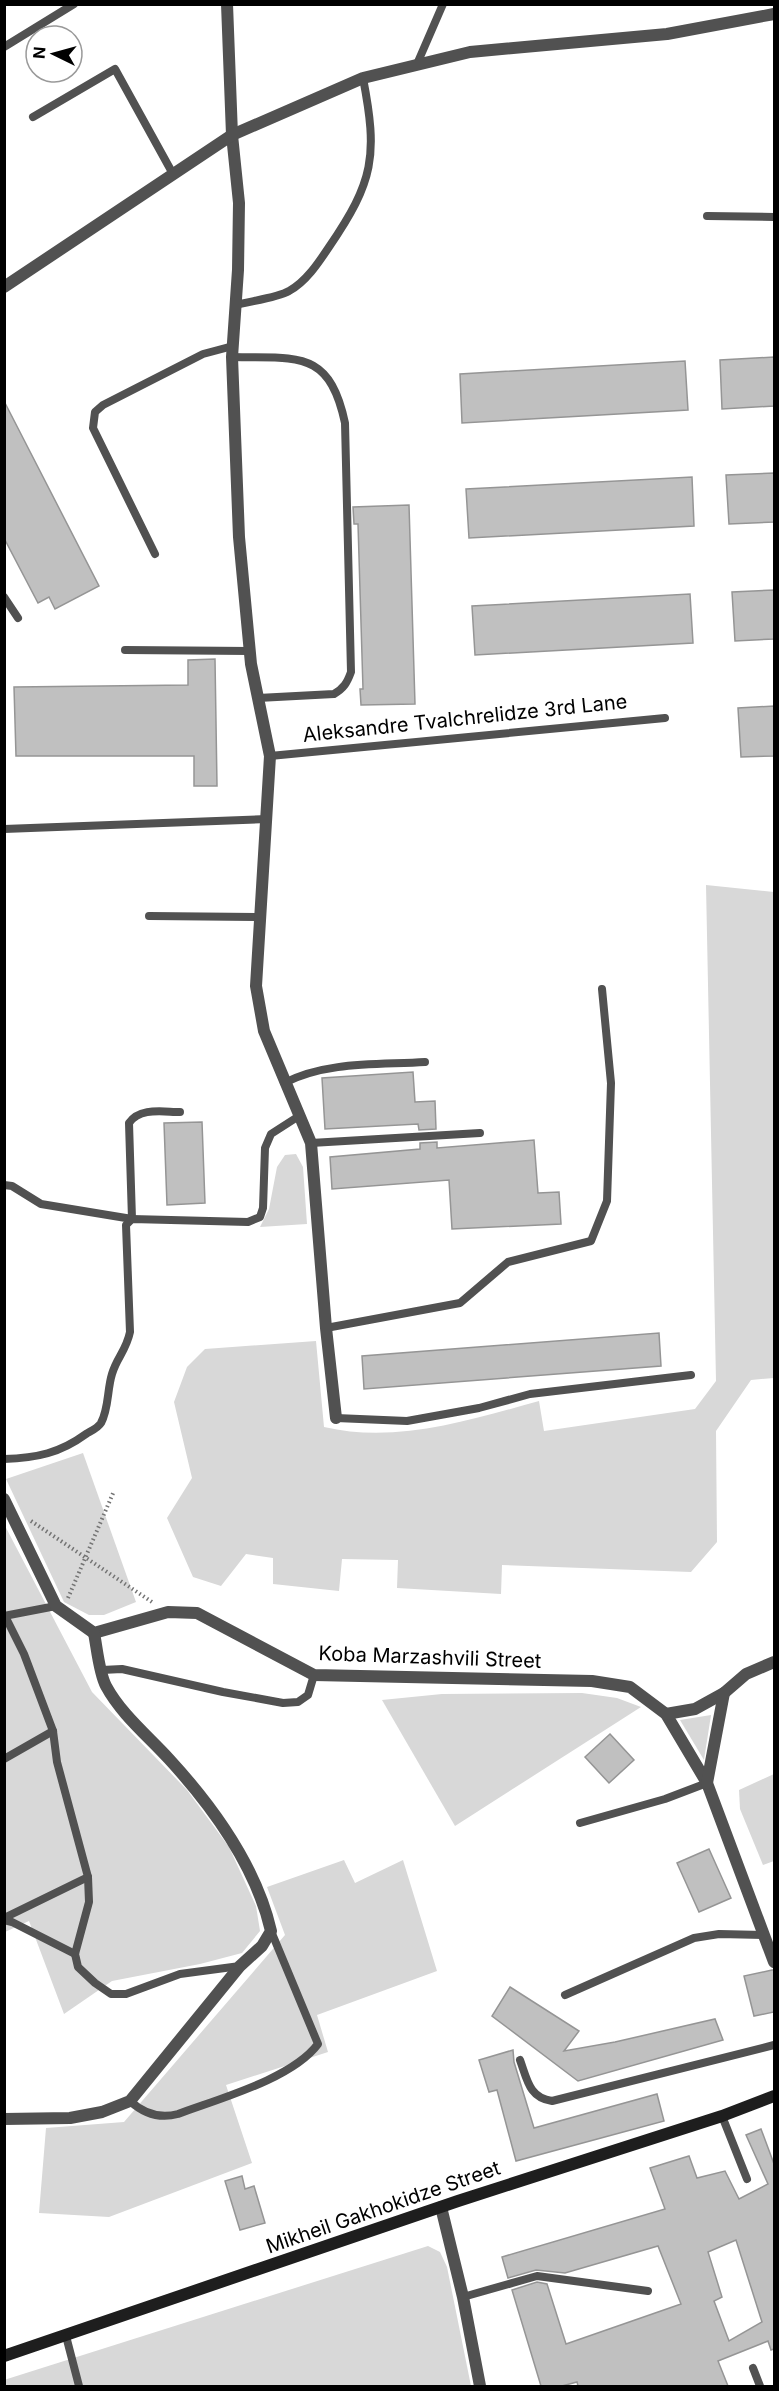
<svg xmlns="http://www.w3.org/2000/svg" width="779" height="2391" viewBox="0 0 779 2391" font-family="Inter,sans-serif">
  <style>
    .green { fill: #d8d8d8 }
    .building { fill: #c0c0c0; stroke: #959595; stroke-width: 1.5; fill-rule: evenodd }
    .lines { fill: none; stroke-linecap: round; stroke-linejoin: round }
    .path { stroke: #737373; stroke-width: 4; stroke-dasharray: 1.5 3; stroke-linecap: butt }
    .service { stroke: #515151; stroke-width: 8 }
    .minor { stroke: #515151; stroke-width: 12 }
    .tertiary { stroke: #515151; stroke-width: 12 }
    .secondary { stroke: #1e1e1e; stroke-width: 12 }
    .labels { text-anchor: middle; stroke-width: 4.5; stroke-linejoin: round; paint-order: stroke }
    .street-label { font-size: 20px; fill: #000; stroke: #fff }
  </style>
  <rect width="100%" height="100%" fill="#fff"/>
  <!-- green -->
  <g class="green">
    <path d="M706,885L774,892V1378L751,1380L716,1431L717,1542L691,1572L502,1565L501,1594L397,1588L398,1560L342,1559L339,1591L273,1584V1558L246,1554L221,1586L193,1577L167,1518L192,1478L174,1402L187,1367L205,1349L316,1341L324,1427C396,1444 470,1420 539,1401L544,1431L695,1409L716,1381Z"/>
    <path d="M296,1154L303,1167L307,1224L260,1227L269,1209L277,1167L285,1155Z"/>
    <path d="M83,1453L136,1602L104,1615H89L64,1602L6,1479Z"/>
    <path d="M4,1524L92,1692L187,1790L229,1847L256,1906L260,1931L242,1953L200,1964L112,1981L64,2014L29,1921L5,1932Z"/>
    <path d="M582,1693L617,1698L641,1707L455,1826L382,1700L442,1694Z"/>
    <path d="M711,1715L704,1760L680,1720Z"/>
    <path d="M774,1774V1861L763,1865L740,1809L739,1790Z"/>
    <path d="M344,1860L355,1883L403,1860L437,1971L317,2015L328,2052L226,2085L252,2163L109,2217L39,2213L46,2128L124,2122L285,1935L267,1887Z"/>
    <path d="M428,2246L440,2252L447,2267L471,2386H5L4,2380Z"/>
  </g>
  <!-- building -->
  <g class="building">
    <path d="M774,357V406L722,409L720,360Z"/>
    <path d="M685,361L688,410L462,423L460,374Z"/>
    <path d="M4,401L99,586L55,609L49,597L38,603L4,538Z"/>
    <path d="M774,473V522L729,524L726,475Z"/>
    <path d="M692,477L694,526L469,538L466,489Z"/>
    <path d="M409,505L415,704L361,705L360,689H363L358,524H354L353,507Z"/>
    <path d="M774,590V639L735,641L732,592Z"/>
    <path d="M690,594L693,643L475,655L472,606Z"/>
    <path d="M215,659L217,786H194V756H16L14,687L188,685V660Z"/>
    <path d="M774,706V756L741,757L738,708Z"/>
    <path d="M413,1072L415,1102L435,1101L436,1129L419,1130L418,1124L325,1129L322,1078Z"/>
    <path d="M202,1122L205,1203L167,1205L164,1123Z"/>
    <path d="M534,1140L538,1193L559,1192L561,1224L452,1229L449,1180L332,1189L330,1157L420,1149V1143L437,1142V1148Z"/>
    <path d="M659,1333L661,1366L364,1389L362,1356Z"/>
    <path d="M610,1734L634,1760L609,1783L585,1757Z"/>
    <path d="M709,1849L731,1898L699,1912L677,1863Z"/>
    <path d="M772,1970H774V2012L754,2016L744,1976Z"/>
    <path d="M510,1987L579,2031L564,2051L615,2042L715,2019L723,2040L578,2081L492,2016Z"/>
    <path d="M513,2050L514,2062L534,2128L657,2094L664,2121L516,2161L497,2090L489,2092L479,2060Z"/>
    <path d="M761,2129L774,2164V2349L771,2350L768,2341L718,2361L728,2386H578L577,2382L562,2386H541L512,2290L537,2282L547,2284L566,2344L681,2304L658,2246L565,2273L536,2270L508,2278L502,2257L665,2209L650,2168L689,2156L697,2178L725,2171L739,2199L768,2184L746,2135ZM736,2240L762,2322L729,2341L714,2301L722,2297L708,2252Z"/>
    <path d="M242,2176L245,2189L254,2186L265,2223L240,2230L225,2181Z"/>
  </g>
  <g class="lines">
    <!-- path -->
    <g class="path">
      <path d="M31,1521L152,1602"/>
      <path d="M68,1598L114,1491"/>
    </g>
    <!-- service -->
    <g class="service">
      <path d="M4,47L74,4"/>
      <path d="M417,64L443,4"/>
      <path d="M33,117L115,69L173,174"/>
      <path d="M707,216L774,217"/>
      <path d="M236,305C250,301 277,298 289,291C306,282 319,262 329,247C374,181 378,156 363,78"/>
      <path d="M232,357C296,359 329,348 345,423L351,672C347,683 344,688 334,694L258,698"/>
      <path d="M155,554L93,428L95,412L103,405L203,354L233,346"/>
      <path d="M4,597L18,618"/>
      <path d="M125,650L250,651"/>
      <path d="M270,756L665,718"/>
      <path d="M4,829L267,819"/>
      <path d="M149,916L261,917"/>
      <path d="M284,1083C327,1061 378,1065 425,1062"/>
      <path d="M311,1143L480,1133"/>
      <path d="M4,1185L12,1186L41,1204L132,1219L129,1123C140,1107 163,1112 180,1112"/>
      <path d="M326,1328L460,1303L508,1262L591,1241L607,1201L611,1083L602,989"/>
      <path d="M336,1418L407,1421L479,1408L530,1394L691,1375"/>
      <path d="M4,1459C37,1458 60,1453 86,1434C91,1431 98,1428 101,1423C109,1408 107,1390 112,1374C117,1357 126,1351 130,1332L126,1225L132,1219L248,1222L260,1217L263,1208L265,1148L271,1134L299,1116"/>
      <path d="M4,1616L56,1606"/>
      <path d="M102,1670L122,1669L223,1692L283,1703L298,1702L308,1695L314,1675"/>
      <path d="M4,1759L53,1731"/>
      <path d="M580,1823L665,1799L707,1783"/>
      <path d="M88,1877L89,1902L75,1954L78,1967L95,1983L111,1994H126L180,1974L240,1966"/>
      <path d="M4,1918L88,1877L57,1762L53,1731L24,1654L5,1616"/>
      <path d="M4,1920L12,1922L75,1954"/>
      <path d="M565,1995L694,1938L719,1934L764,1935"/>
      <path d="M520,2060C527,2079 529,2098 552,2101L774,2045"/>
      <path d="M130,2101C143,2113 159,2119 178,2114C218,2099 292,2079 318,2044L271,1931"/>
      <path d="M722,2116L747,2179"/>
      <path d="M463,2297L537,2276L648,2291"/>
      <path d="M66,2336L79,2386"/>
      <path d="M753,2368L760,2386"/>
    </g>
    <!-- minor -->
    <g class="minor">
      <path d="M227,4L232,135L239,203L238,270L232,357L239,537L251,664L270,756L256,986L264,1031L311,1143L326,1328L336,1418"/>
      <path d="M4,1499L56,1606L94,1633L168,1612L197,1613L314,1675L592,1681L630,1687L666,1714L707,1783L774,1962"/>
      <path d="M666,1714L695,1709L724,1693L746,1674L774,1662"/>
      <path d="M707,1783L724,1693"/>
      <path d="M4,2119L70,2118L102,2112L130,2101L240,1966L262,1946L271,1931C256,1866 214,1808 169,1759C148,1736 121,1714 106,1686C99,1673 97,1648 94,1633"/>
      <path d="M441,2207L463,2297L480,2386"/>
    </g>
    <!-- tertiary -->
    <path class="tertiary" d="M4,287L232,135L363,78L470,52L667,34L774,14"/>
    <!-- secondary -->
    <path class="secondary" d="M4,2356L458,2201L722,2116L774,2096"/>
  </g>
  <g class="labels">
    <!-- street labels -->
    <g class="street-label">
      <text transform="translate(465 718) rotate(-6)" y="7">Aleksandre Tvalchrelidze 3rd Lane</text>
      <text transform="translate(430 1657) rotate(2)" y="7">Koba Marzashvili Street</text>
      <text transform="translate(383 2207) rotate(-19)" y="7">Mikheil Gakhokidze Street</text>
    </g>
  </g>
  <!-- border -->
  <rect width="779" height="2391" fill="none" stroke="#000000" stroke-width="12"/>
  <!-- north arrow -->
  <g transform="translate(54 54) rotate(275)"><circle r="28" fill="#ffffff" stroke="#999999" stroke-width="1.5"/>
  <path d="M0-4.5L10 22L0 15L-10 22Z" fill="#000000"/>
  <text y="-9" font-size="16" font-weight="bold" text-anchor="middle" fill="#000000">N</text>
  </g>
</svg>
